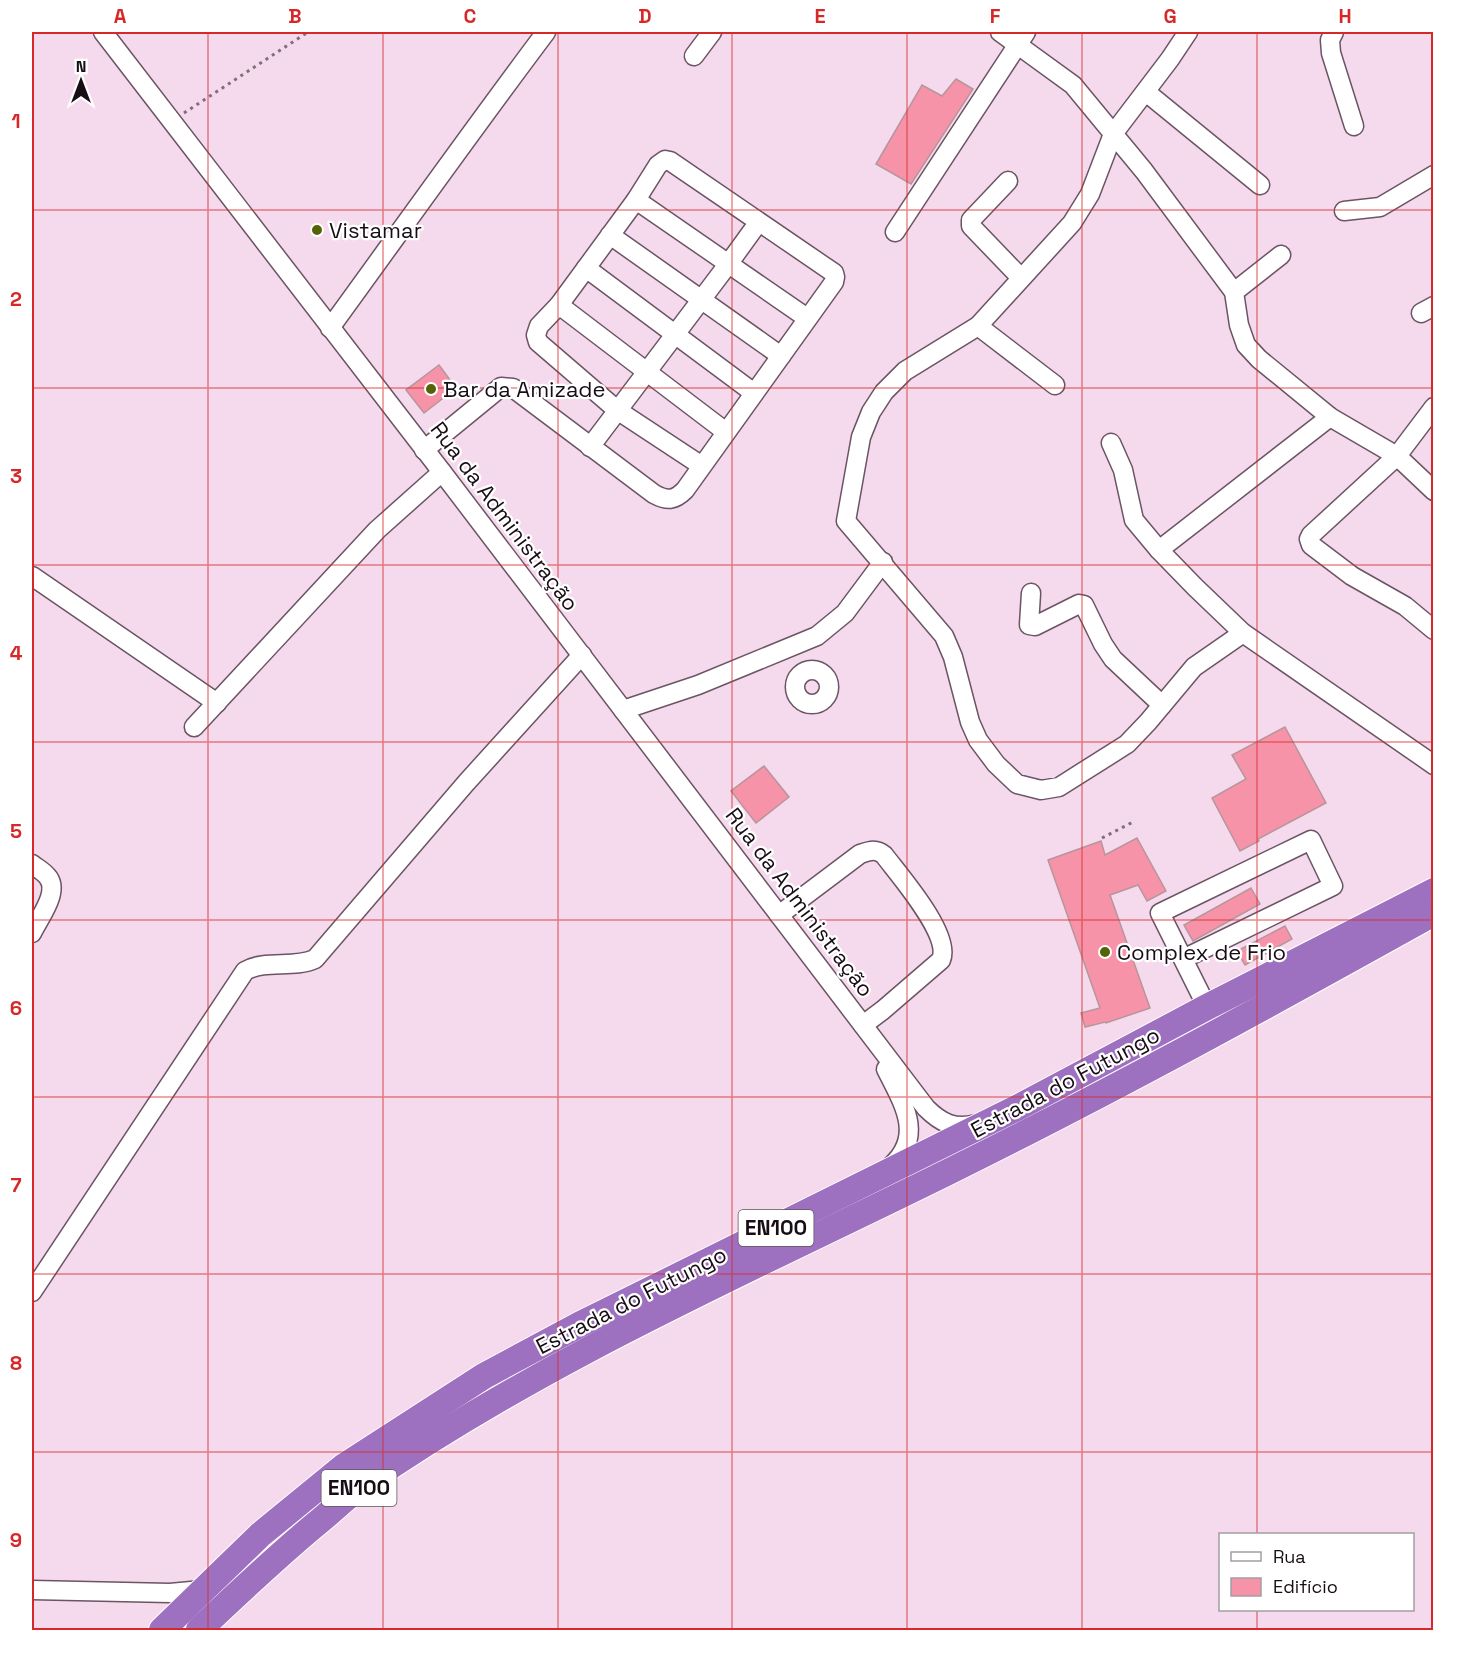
<svg xmlns="http://www.w3.org/2000/svg" width="1465" height="1662" viewBox="0 0 1465 1662" font-family="'Space Grotesk',sans-serif">
  <style>
    .building { fill: #f793a9; stroke: #b6959b; stroke-width: 1.5 }
    .lines { fill: none; stroke-linecap: round; stroke-linejoin: round }
    .minor-casing { stroke: #6b5464; stroke-width: 21 }
    .highway-casing { stroke: #fff; stroke-width: 28 }
    .path { stroke: #806e7a; stroke-width: 3; stroke-dasharray: 3 4.5; stroke-linecap: butt }
    .minor { stroke: #fff; stroke-width: 18 }
    .highway { stroke: #9e70c0; stroke-width: 26 }
    .grid { fill: none; stroke: #d62828; stroke-width: 1.5; stroke-opacity: 0.55 }
    .poi-dot { fill: #546306; stroke: #fff; stroke-width: 2 }
    .labels { text-anchor: middle; stroke-width: 4.5; stroke-linejoin: round; paint-order: stroke }
    .shield { fill: #fff; stroke: #5d565b; stroke-width: 1.5 }
    .shield-label { font-size: 21px; font-weight: bold; fill: #170e15 }
    .poi-label { font-size: 22px; fill: #170e15; stroke: #fff; text-anchor: start }
    .street-label { font-size: 22px; fill: #170e15; stroke: #fff }
    .neatline { fill: none; stroke: #d62828; stroke-width: 2 }
    .grid-label { font-size: 20px; text-anchor: middle; font-weight: bold; fill: #d62828 }
  </style>
  <rect width="100%" height="100%" fill="#f5d9ec"/>
  <!-- building -->
  <g class="building">
    <path d="M956,79L973,89L911,184L876,164L922,85L942,96Z"/>
    <path d="M439,365L456,388L424,413L406,390Z"/>
    <path d="M1285,727L1326,803L1258,839L1259,841L1240,851L1212,798L1246,779L1232,755Z"/>
    <path d="M764,766L789,797L756,823L731,791Z"/>
    <path d="M1137,838L1166,891L1147,901L1138,885L1110,895L1150,1008L1106,1023L1105,1022L1085,1027L1081,1013L1100,1008L1048,860L1101,841L1105,855Z"/>
    <path d="M1251,888L1260,904L1193,941L1184,925Z"/>
    <path d="M1285,926L1292,939L1245,965L1237,951Z"/>
  </g>
  <g class="lines">
    <!-- minor casing -->
    <g class="minor-casing">
      <g id="minor">
        <path d="M103,32L442,472L926,1108C941,1123 955,1130 976,1124"/>
        <path d="M1000,32L1073,85L1144,171L1234,292L1239,325L1246,345L1259,359L1330,417L1397,456L1434,491"/>
        <path d="M1188,32L1170,59L1113,134L1090,194L1072,223L978,326L905,371L884,392L871,412L861,437L846,521L944,636L953,657L970,722L978,740L996,764L1017,784L1041,790L1059,787L1127,744L1148,722L1194,667L1243,633"/>
        <path d="M1334,32L1330,40L1331,53L1354,126"/>
        <path d="M694,56L712,32"/>
        <path d="M1146,92L1260,185"/>
        <path d="M1008,181L971,220V226L1021,278"/>
        <path d="M636,200L807,318"/>
        <path d="M1344,211L1380,207L1434,175"/>
        <path d="M895,232L1026,32"/>
        <path d="M610,235L781,356"/>
        <path d="M586,268L754,393"/>
        <path d="M1234,292L1281,255"/>
        <path d="M559,305L726,432"/>
        <path d="M1421,313L1434,306"/>
        <path d="M978,326L1055,385"/>
        <path d="M330,328C402,229 473,129 546,32"/>
        <path d="M1434,407L1397,456L1311,535L1309,539L1311,545L1352,576L1405,606L1434,630"/>
        <path d="M1111,443L1123,470L1134,520L1159,550L1195,587L1243,633L1434,765"/>
        <path d="M590,447L729,263L758,223"/>
        <path d="M424,450L501,387L513,388L654,494C667,501 674,501 685,490L834,282L835,277L834,273L670,161L665,160L658,165L636,200L559,305L539,326L536,335L538,342L617,410L702,466"/>
        <path d="M1159,550L1330,417"/>
        <path d="M32,576L217,703"/>
        <path d="M1031,593L1029,625L1035,626L1079,604L1084,605L1103,644L1113,659L1162,705"/>
        <circle cx="812" cy="687" r="17"/>
        <path d="M623,710L698,685L817,636L845,613L883,562"/>
        <path d="M194,727L377,530L442,472"/>
        <path d="M32,864C37,868 43,871 47,876C61,891 39,918 32,933"/>
        <path d="M779,915L860,854C869,851 876,848 884,855C899,875 952,935 941,960L883,1010L863,1025"/>
        <path d="M1183,959L1333,886L1311,840L1160,913L1207,1007"/>
        <path d="M886,1069C903,1103 925,1136 891,1166"/>
        <path d="M32,1292L245,971C266,959 293,969 315,959L466,783L582,655"/>
        <path d="M32,1590L170,1593L202,1590"/>
      </g>
    </g>
    <!-- highway casing -->
    <g class="highway-casing">
      <g id="highway">
        <path d="M162,1630L260,1535L343,1467L484,1376L579,1325L1019,1107L1207,1007L1434,891"/>
        <path d="M199,1630C237,1594 275,1558 316,1524C331,1512 345,1498 360,1487C544,1359 750,1270 950,1171C1114,1090 1274,1002 1434,913"/>
      </g>
    </g>
    <!-- path -->
    <g class="path">
      <path d="M184,113L308,32"/>
      <path d="M1102,838L1133,822"/>
    </g>
    <!-- minor -->
    <use href="#minor" class="minor"/>
    <!-- highway -->
    <use href="#highway" class="highway"/>
  </g>
  <!-- grid -->
  <path class="grid" d="M208,32V1630M383,32V1630M558,32V1630M732,32V1630M907,32V1630M1082,32V1630M1257,32V1534M32,210H1434M32,388H1434M32,565H1434M32,742H1434M32,920H1434M32,1097H1434M32,1274H1434M32,1452H1434M1257,1610V1630"/>
  <!-- markers -->
  <g class="poi-dot">
    <circle cx="317" cy="230" r="6"/>
    <circle cx="431" cy="389" r="6"/>
    <circle cx="1105" cy="952" r="6"/>
  </g>
  <g class="labels">
    <!-- shield labels -->
    <g class="shield">
      <rect x="738.5" y="1210" width="75" height="36" rx="4.5"/>
      <rect x="321.5" y="1470" width="75" height="36" rx="4.5"/>
    </g>
    <g class="shield-label">
      <text x="776" y="1235">EN100</text>
      <text x="359" y="1495">EN100</text>
    </g>
    <!-- poi labels -->
    <g class="poi-label">
      <text x="329" y="238">Vistamar</text>
      <text x="443" y="397">Bar da Amizade</text>
      <text x="1117" y="960">Complex de Frio</text>
    </g>
    <!-- street labels -->
    <g class="street-label">
      <text transform="translate(505 516) rotate(53)" y="8">Rua da Administração</text>
      <text transform="translate(800 902) rotate(53)" y="8">Rua da Administração</text>
      <text transform="translate(1065 1082) rotate(-28)" y="8">Estrada do Futungo</text>
      <text transform="translate(631 1300) rotate(-27)" y="8">Estrada do Futungo</text>
    </g>
  </g>
  <!-- border -->
  <rect width="1465" height="1662" fill="none" stroke="#ffffff" stroke-width="66"/>
  <!-- legend -->
  <rect x="1219" y="1533" width="195" height="78" fill="#ffffff" stroke="#a29fa1" stroke-width="1.5"/>
  <rect x="1231" y="1552" width="30" height="9" fill="#ffffff" stroke="#a29fa1" stroke-width="1.5"/>
  <text x="1273" y="1563" font-size="18" fill="#170e15">Rua</text>
  <rect x="1231" y="1578" width="30" height="18" fill="#f793a9" stroke="#a29fa1" stroke-width="1.5"/>
  <text x="1273" y="1593" font-size="18" fill="#170e15">Edifício</text>
  <!-- north arrow -->
  <g transform="translate(81 81)" stroke="#ffffff" stroke-width="4.5" paint-order="stroke">
  <path d="M0-4.5L10 22L0 15L-10 22Z" fill="#170e15"/>
  <text y="-9" font-size="16" font-weight="bold" text-anchor="middle" fill="#170e15">N</text>
  </g>
  <rect x="33" y="33" width="1399" height="1596" class="neatline"/>
  <g class="grid-label">
    <text x="120" y="23">A</text>
    <text x="295" y="23">B</text>
    <text x="470" y="23">C</text>
    <text x="645" y="23">D</text>
    <text x="820" y="23">E</text>
    <text x="995" y="23">F</text>
    <text x="1170" y="23">G</text>
    <text x="1345" y="23">H</text>
    <text x="16" y="128">1</text>
    <text x="16" y="306">2</text>
    <text x="16" y="483">3</text>
    <text x="16" y="660">4</text>
    <text x="16" y="838">5</text>
    <text x="16" y="1015">6</text>
    <text x="16" y="1192">7</text>
    <text x="16" y="1370">8</text>
    <text x="16" y="1547">9</text>
  </g>
</svg>
